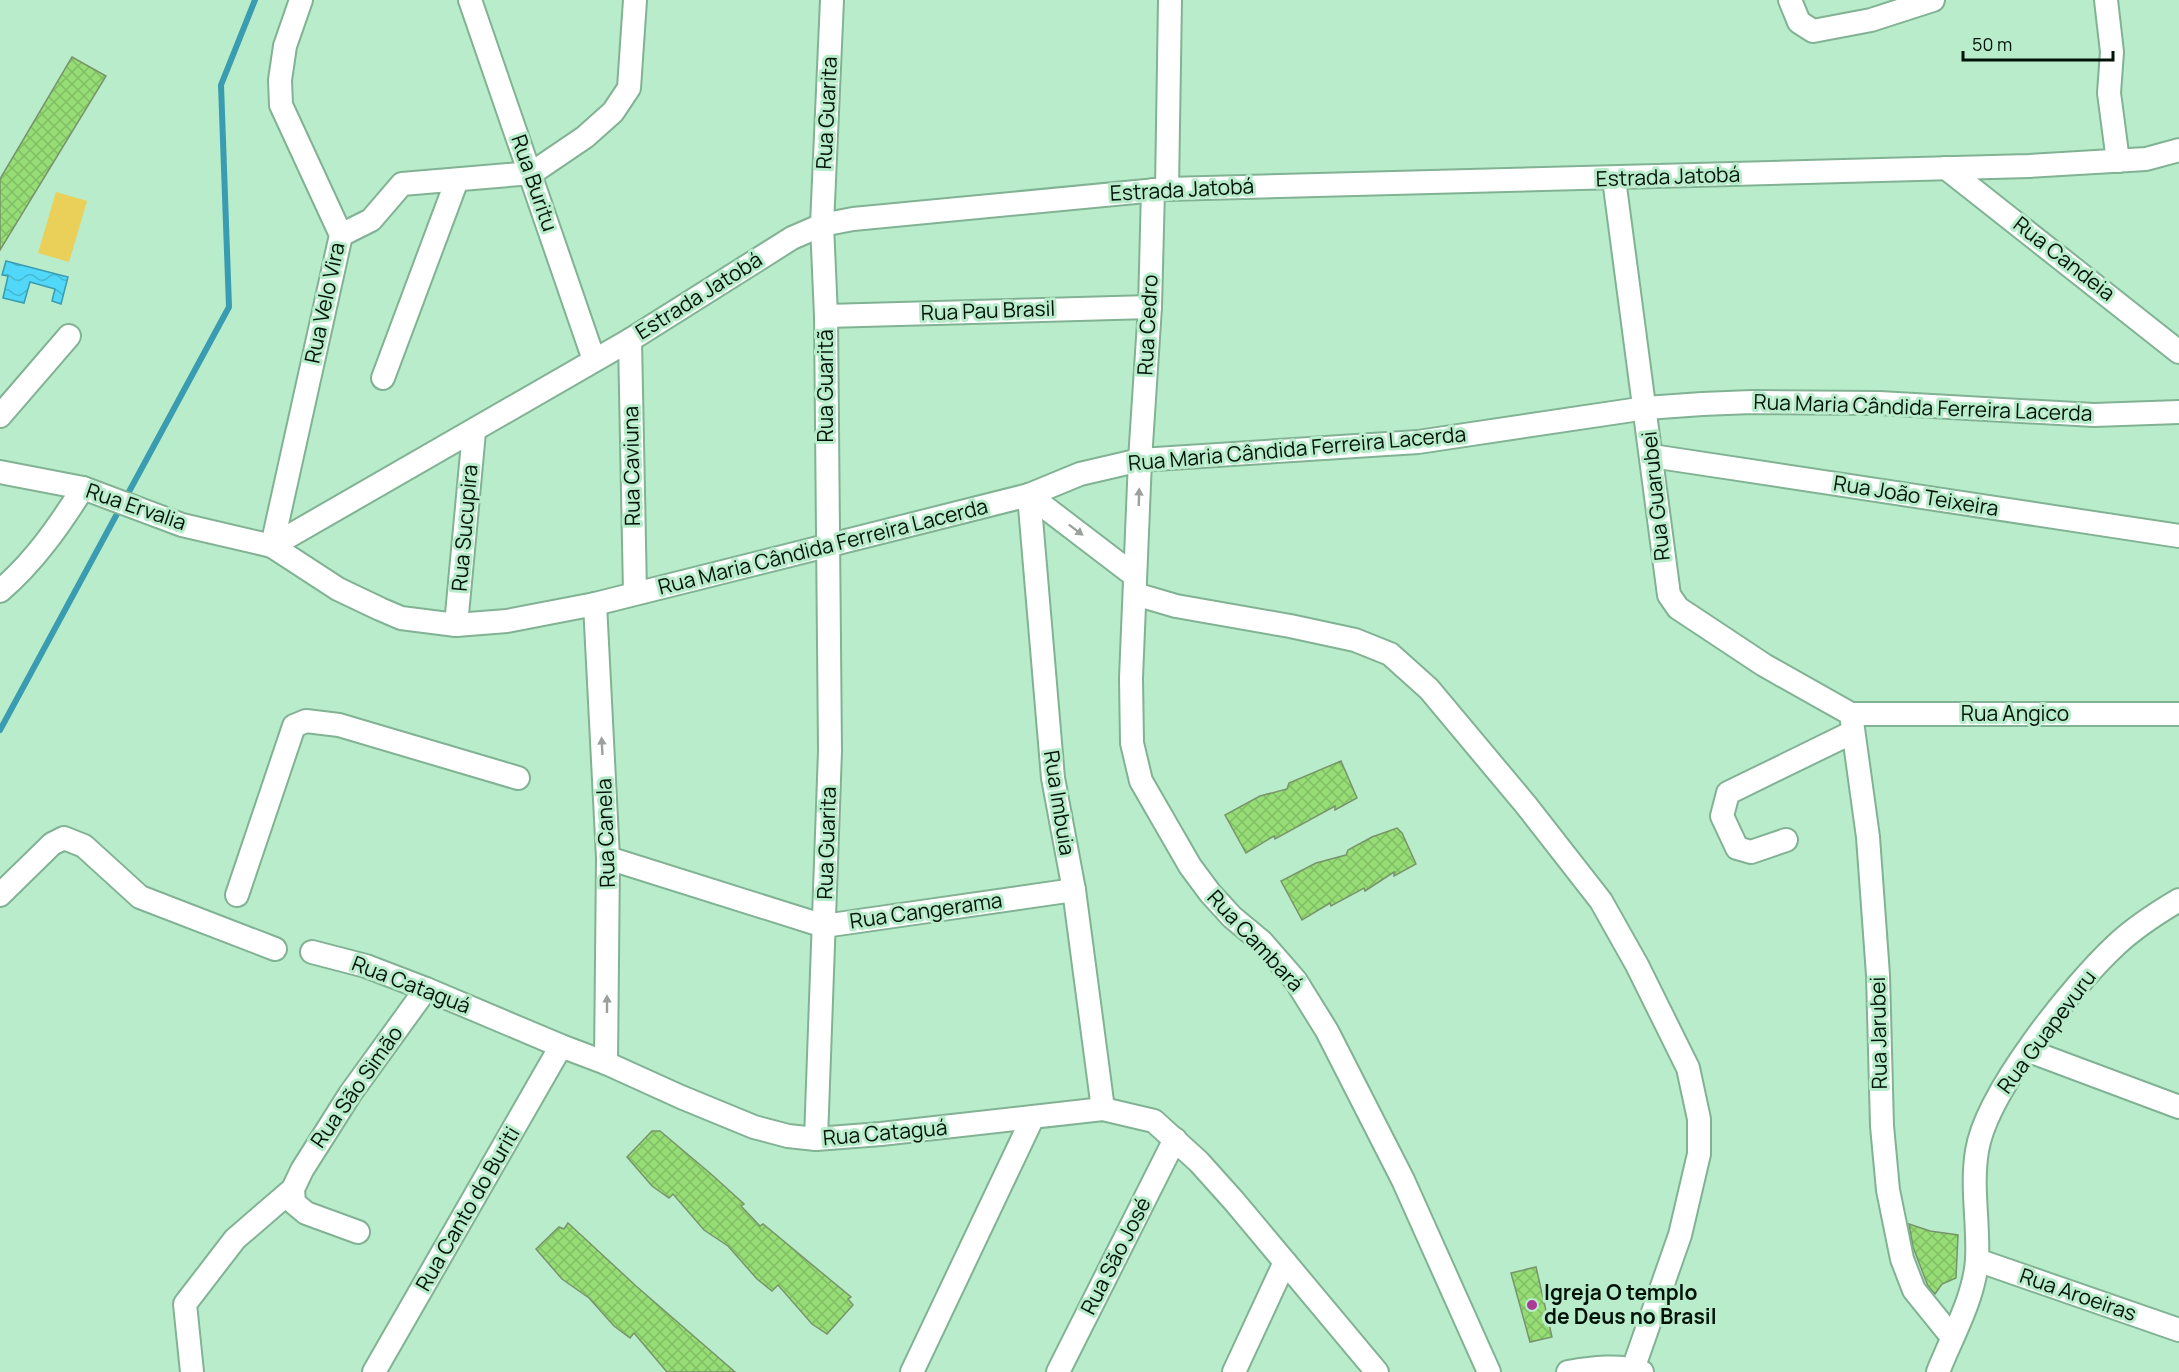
<svg xmlns="http://www.w3.org/2000/svg" width="2179" height="1372" viewBox="0 0 2179 1372" font-family="Manrope,sans-serif">
  <style>
    .green { fill: #eacf59 }
    .water { fill: url(#water-waves); stroke: #399cb0; stroke-width: 1.5 }
    .lines { fill: none; stroke-linecap: round; stroke-linejoin: round }
    .stream { stroke: #399cb0; stroke-width: 6 }
    .building { fill: url(#building-cross-hatch); stroke: #77956b; stroke-width: 1.5 }
    .minor-casing { stroke: #81b293; stroke-width: 26 }
    .minor { stroke: #fff; stroke-width: 22 }
    .oneway { fill: #9aa19d }
    .poi-dot { fill: #ac3a96; stroke: #b9eccb; stroke-width: 2 }
    .labels { text-anchor: middle; stroke-width: 6; stroke-linejoin: round; paint-order: stroke }
    .street-label { font-size: 21px; fill: #021309; stroke: #b9eccb }
    .poi-label { font-size: 21px; font-weight: bold; fill: #021309; stroke: #b9eccb; text-anchor: start }
  </style>
  <defs>
    <pattern id="water-waves" width="16" height="10" patternUnits="userSpaceOnUse" patternTransform="scale(1.5)"><rect width="16" height="10" fill="#51d7f7"/><path d="M0 5q4-4 8 0t8 0" fill="none" stroke="#45b8d2"/></pattern>
    <pattern id="building-cross-hatch" width="8" height="8" patternUnits="userSpaceOnUse" patternTransform="scale(1.5)"><rect width="8" height="8" fill="#96dd75"/><path d="M0 0l8 8M0 8l8-8" fill="none" stroke="#80bd64"/></pattern>
  </defs>
  <rect width="100%" height="100%" fill="#b9eccb"/>
  <!-- green -->
  <path class="green" d="M56,192L87,201L69,262L38,253Z"/>
  <!-- water -->
  <path class="water" d="M6,261L68,277L61,304L52,301L55,289L30,282L24,303L3,298L8,276L2,275Z"/>
  <g class="lines">
    <!-- stream -->
    <path class="stream" d="M0,730L229,307L221,85L255,0"/>
  </g>
  <!-- building -->
  <g class="building">
    <path d="M72,57L106,76L0,250V179Z"/>
    <path d="M1341,761L1357,798L1335,810V806L1275,839L1274,836L1246,853L1225,815L1260,796L1287,789L1289,783Z"/>
    <path d="M1397,828L1402,833L1416,864L1394,876V872L1365,891L1364,888L1331,906L1330,903L1302,920L1281,881L1316,863L1346,855L1348,850L1372,837Z"/>
    <path d="M652,1131H660L711,1174L744,1204L741,1206L760,1226L763,1224L851,1297L848,1299L853,1305L827,1334L812,1324L778,1285L772,1291L757,1279L728,1246L704,1230L673,1194L669,1198L652,1186L627,1157Z"/>
    <path d="M568,1223L636,1286L735,1372H667L634,1333L630,1338L614,1326L589,1298L562,1279L536,1249L559,1227L564,1229Z"/>
    <path d="M1909,1224L1930,1231L1958,1235L1956,1278L1942,1284L1935,1294L1928,1286L1913,1247Z"/>
    <path d="M1536,1267L1552,1337L1530,1342L1511,1273Z"/>
  </g>
  <g class="lines">
    <!-- minor casing -->
    <g class="minor-casing">
      <g id="minor">
        <path d="M470,0L594,360"/>
        <path d="M1790,0L1799,22L1813,31L1871,20L1933,0"/>
        <path d="M2106,0L2112,52L2109,93L2118,161"/>
        <path d="M1946,168L2179,352"/>
        <path d="M1614,179L1669,595L1678,608L1764,665L1851,714"/>
        <path d="M1167,189L1170,0"/>
        <path d="M1153,190L1150,307L1140,460L1131,678L1132,743L1141,781L1190,866L1210,893L1232,917L1262,942L1296,981L1327,1031L1403,1180L1489,1372"/>
        <path d="M341,235L371,220L402,184L532,173L585,137L613,112L629,88L635,0"/>
        <path d="M826,316L1150,307"/>
        <path d="M630,340L635,593"/>
        <path d="M383,378L457,180"/>
        <path d="M0,416L69,336"/>
        <path d="M1652,456L2179,536"/>
        <path d="M0,472L83,488L182,525L272,546L338,589L380,609L401,618L456,625L507,621L595,604L1029,495L1080,474L1140,460L1418,442L1646,408L1702,404L1752,402L1879,403L2094,415L2179,412"/>
        <path d="M1029,495L1053,778L1074,890L1103,1109"/>
        <path d="M1029,495L1135,576"/>
        <path d="M272,546L630,340L792,238L822,225L853,219L1167,189L2029,166L2146,159L2179,150"/>
        <path d="M272,546L341,235L281,105L280,80L285,46L301,0"/>
        <path d="M0,591C34,562 59,526 83,488"/>
        <path d="M1135,594L1176,606L1290,626L1355,640L1390,654L1429,689L1526,805L1601,901L1637,965L1688,1068L1699,1119V1154L1680,1235L1632,1372"/>
        <path d="M595,604L608,858L606,1063"/>
        <path d="M456,625L474,432"/>
        <path d="M1851,714L1868,837L1878,975L1882,1126L1888,1190L1902,1259L1914,1290L1952,1337"/>
        <path d="M1851,714H2179"/>
        <path d="M1786,840L1751,852L1737,848L1722,816L1728,793L1853,732"/>
        <path d="M608,858L824,926L1074,890"/>
        <path d="M0,895L52,844L64,838L84,846L140,897L275,949"/>
        <path d="M237,895L294,726L306,721L339,725L518,778"/>
        <path d="M312,952L366,966L426,989L561,1046L606,1063L681,1097L754,1127L788,1136L816,1139L881,1134L1103,1109L1154,1121L1199,1162L1234,1201L1377,1372"/>
        <path d="M2029,1051L2179,1107"/>
        <path d="M816,1139L830,751L826,316L822,225L832,0"/>
        <path d="M358,1232L306,1213L294,1203L293,1189L302,1170L350,1094L426,989"/>
        <path d="M1977,1260L2179,1330"/>
        <path d="M192,1372L185,1304L235,1239L293,1189"/>
        <path d="M374,1372L561,1046"/>
        <path d="M912,1372L1033,1117"/>
        <path d="M1058,1372L1175,1139"/>
        <path d="M1234,1372L1285,1262"/>
        <path d="M1568,1372C1591,1368 1620,1364 1642,1372"/>
        <path d="M1938,1372C1952,1336 1974,1299 1977,1260C1979,1224 1971,1187 1977,1151C1986,1093 2072,986 2116,945C2134,928 2157,913 2179,900"/>
      </g>
    </g>
    <!-- minor -->
    <use href="#minor" class="minor"/>
  </g>
  <!-- one-way arrows -->
  <defs><path id="oneway-solid" d="M-6-.8H1V-3.2L6.5 0L1 3.2V.8H-6Z" transform="scale(1.5)"/></defs>
  <g class="oneway">
    <use href="#oneway-solid" transform="translate(1139 497) rotate(-88)"/>
    <use href="#oneway-solid" transform="translate(1076 530) rotate(37)"/>
    <use href="#oneway-solid" transform="translate(602 746) rotate(-93)"/>
    <use href="#oneway-solid" transform="translate(607 1004) rotate(-90)"/>
  </g>
  <!-- markers -->
  <circle class="poi-dot" cx="1532" cy="1305" r="6"/>
  <g class="labels">
    <!-- street labels -->
    <g class="street-label">
      <text transform="translate(827 113) rotate(-87)" y="7">Rua Guarita</text>
      <text transform="translate(1668 177) rotate(-2)" y="7">Estrada Jatobá</text>
      <text transform="translate(534 183) rotate(71)" y="7">Rua Buritu</text>
      <text transform="translate(1182 190) rotate(-3)" y="7">Estrada Jatobá</text>
      <text transform="translate(2064 259) rotate(38)" y="7">Rua Candeia</text>
      <text transform="translate(699 296) rotate(-32)" y="7">Estrada Jatobá</text>
      <text transform="translate(325 303) rotate(-78)" y="7">Rua Velo Vira</text>
      <text transform="translate(988 311) rotate(-2)" y="7">Rua Pau Brasil</text>
      <text transform="translate(1148 325) rotate(-87)" y="7">Rua Cedro</text>
      <text transform="translate(826 386) rotate(-90)" y="7">Rua Guaritã</text>
      <text transform="translate(1923 408) rotate(2)" y="7">Rua Maria Cândida Ferreira Lacerda</text>
      <text transform="translate(1297 449) rotate(-5)" y="7">Rua Maria Cândida Ferreira Lacerda</text>
      <text transform="translate(632 466) rotate(-91)" y="7">Rua Caviuna</text>
      <text transform="translate(1656 496) rotate(-96)" y="7">Rua Guarubei</text>
      <text transform="translate(1916 496) rotate(9)" y="7">Rua João Teixeira</text>
      <text transform="translate(136 507) rotate(19)" y="7">Rua Ervalia</text>
      <text transform="translate(465 528) rotate(-85)" y="7">Rua Sucupira</text>
      <text transform="translate(823 547) rotate(-14)" y="7">Rua Maria Cândida Ferreira Lacerda</text>
      <text x="2015" y="721">Rua Angico</text>
      <text transform="translate(1059 803) rotate(81)" y="7">Rua Imbuia</text>
      <text transform="translate(606 833) rotate(-92)" y="7">Rua Canela</text>
      <text transform="translate(827 843) rotate(-88)" y="7">Rua Guarita</text>
      <text transform="translate(926 911) rotate(-8)" y="7">Rua Cangerama</text>
      <text transform="translate(1255 941) rotate(47)" y="7">Rua Cambará</text>
      <text transform="translate(411 985) rotate(21)" y="7">Rua Cataguá</text>
      <text transform="translate(2047 1032) rotate(-53)" y="7">Rua Guapevuru</text>
      <text transform="translate(1879 1033) rotate(-91)" y="7">Rua Jarubei</text>
      <text transform="translate(357 1087) rotate(-55)" y="7">Rua São Simão</text>
      <text transform="translate(885 1133) rotate(-5)" y="7">Rua Cataguá</text>
      <text transform="translate(468 1209) rotate(-60)" y="7">Rua Canto do Buriti</text>
      <text transform="translate(1116 1256) rotate(-63)" y="7">Rua São José</text>
      <text transform="translate(2078 1295) rotate(19)" y="7">Rua Aroeiras</text>
    </g>
    <!-- poi labels -->
    <g class="poi-label">
      <text x="1544" y="1300">Igreja O templo<tspan x="1544" dy="24">de Deus no Brasil</tspan></text>
    </g>
  </g>
  <!-- scale -->
  <path d="M1963 51v9h150v-9" fill="none" stroke="#021309" stroke-width="3"/>
  <text x="1972" y="51" font-size="18" fill="#021309" stroke="#b9eccb" stroke-width="4.5" paint-order="stroke">50 m</text>
</svg>
